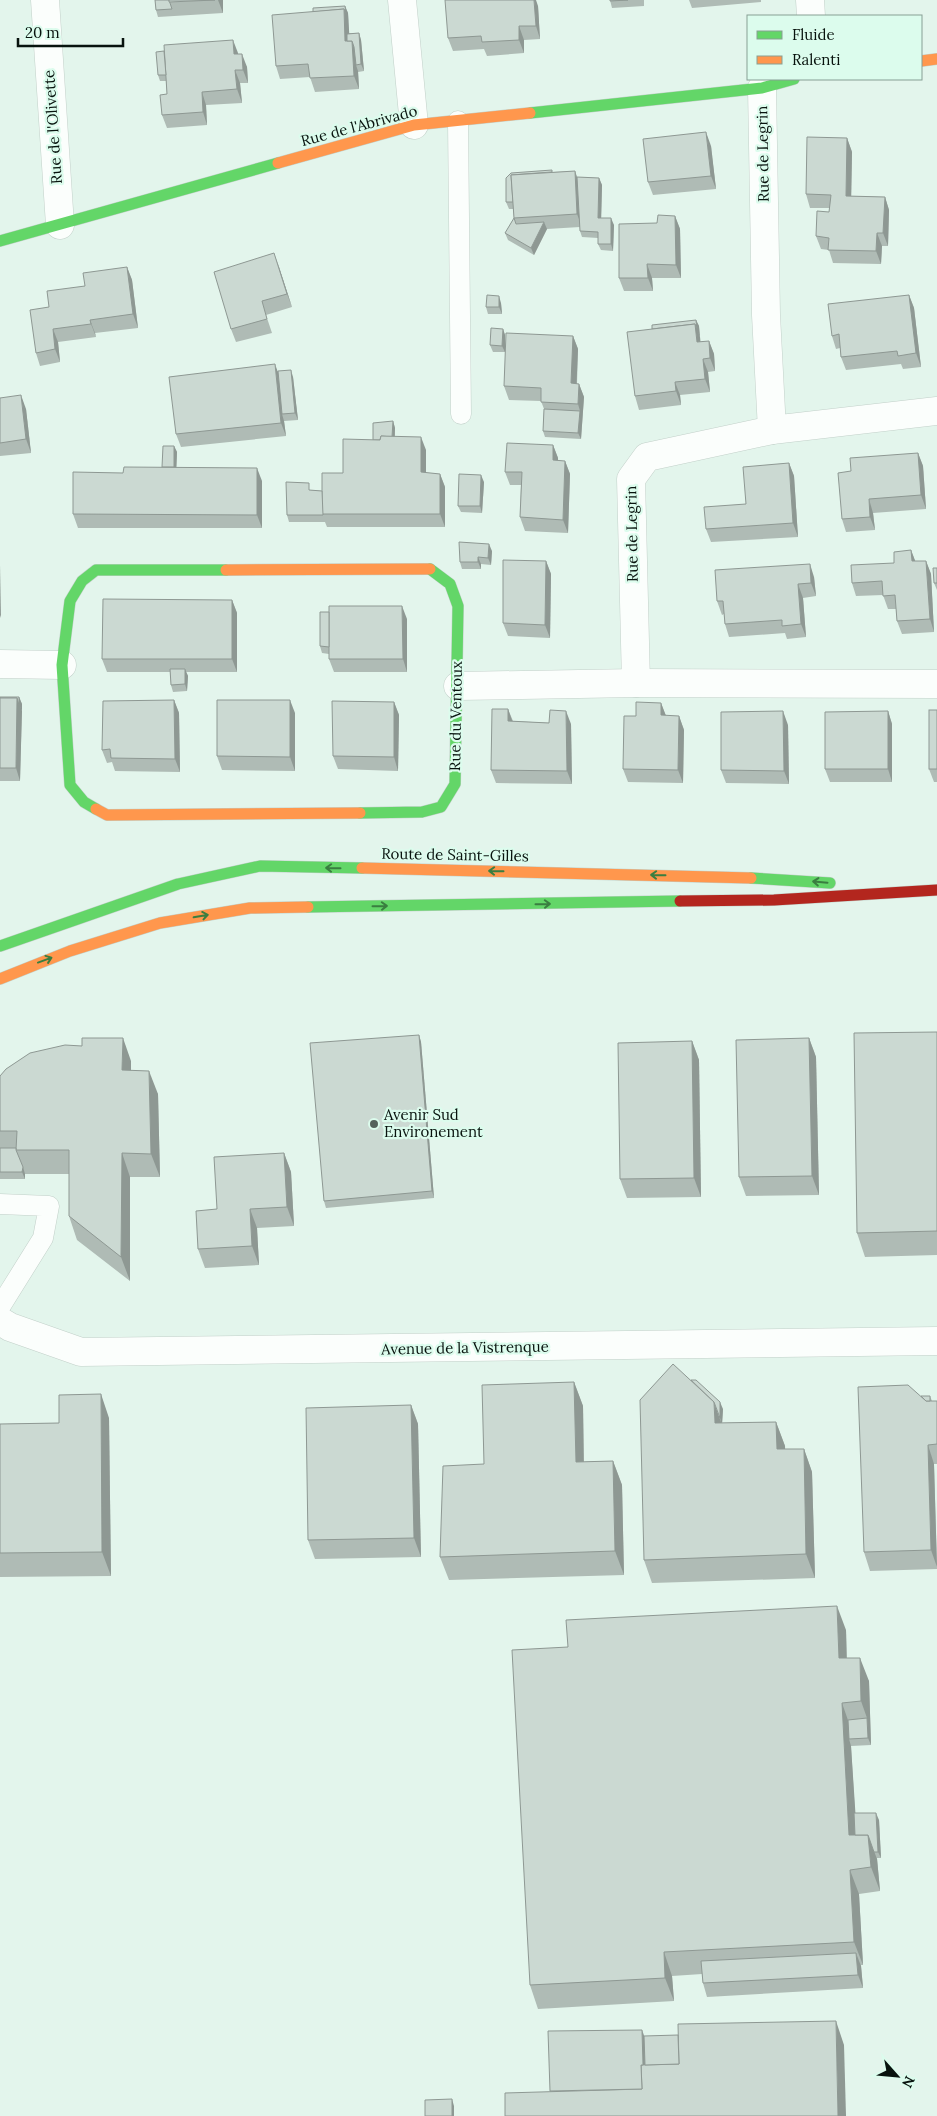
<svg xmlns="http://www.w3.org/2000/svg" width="937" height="2116" viewBox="0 0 937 2116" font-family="Lora,serif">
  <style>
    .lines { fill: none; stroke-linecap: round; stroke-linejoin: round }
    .lane-casing { stroke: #c2d0c9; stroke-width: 21 }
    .street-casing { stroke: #c2d0c9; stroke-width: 29 }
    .fast-casing { stroke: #c2d0c9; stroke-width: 12 }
    .slow-casing { stroke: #c2d0c9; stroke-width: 12 }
    .jam-casing { stroke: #c2d0c9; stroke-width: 12 }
    .lane { stroke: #fbfefc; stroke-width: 20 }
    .street { stroke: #fbfefc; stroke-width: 28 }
    .fast { stroke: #63d668; stroke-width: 11 }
    .slow { stroke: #ff974d; stroke-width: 11 }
    .jam { stroke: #b3261e; stroke-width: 11 }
    .wall { fill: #afbbb5 }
    .shaded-wall { fill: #8e9893 }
    .building { fill: #cbd9d2; stroke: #8e9893 }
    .oneway { stroke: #3a7e40 }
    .poi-dot { fill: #55625c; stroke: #dcfced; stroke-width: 2 }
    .labels { text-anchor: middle; stroke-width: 4.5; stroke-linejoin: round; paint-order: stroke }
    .street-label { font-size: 15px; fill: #08130e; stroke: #dcfced }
    .poi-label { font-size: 15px; fill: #08130e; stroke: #dcfced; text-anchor: start }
  </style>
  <rect width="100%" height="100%" fill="#e3f5ec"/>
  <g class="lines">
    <!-- lane casing -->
    <g class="lane-casing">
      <g id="lane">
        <path d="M458,121L461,414"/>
        <path d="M0,1204L49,1206L43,1238L0,1307"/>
      </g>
    </g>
    <!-- street casing -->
    <g class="street-casing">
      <g id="street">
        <path d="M45,0L60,225"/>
        <path d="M402,0L414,125"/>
        <path d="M810,0L811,16"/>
        <path d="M762,88L766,315L772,430L937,411"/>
        <path d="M0,664L62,665"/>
        <path d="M636,683L631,479L647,457L772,430"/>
        <path d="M458,686L636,683L937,684"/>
        <path d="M0,1321L10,1327L81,1352L937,1341"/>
      </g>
    </g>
    <!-- fast casing -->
    <g class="fast-casing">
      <g id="fast">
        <path d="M530,113L762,88L794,79"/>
        <path d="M0,241L278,163"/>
        <path d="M96,809L84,802L70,785L62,665L70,601L82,581L96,570H226"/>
        <path d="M360,813L422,812L441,807L455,784L458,606L450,584L430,569"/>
        <path d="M751,878L830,883"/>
        <path d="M308,907L680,901"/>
        <path d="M0,946L178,884L260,866L362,868"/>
      </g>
    </g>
    <!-- slow casing -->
    <g class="slow-casing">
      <g id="slow">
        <path d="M921,61L937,59"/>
        <path d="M278,163L414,125L530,113"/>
        <path d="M226,570L430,569"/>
        <path d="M96,809L107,815L360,813"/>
        <path d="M362,868L751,878"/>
        <path d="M0,979L70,951L160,923L250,908L308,907"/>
      </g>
    </g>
    <!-- jam casing -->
    <g class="jam-casing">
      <path id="jam" d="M680,901L774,900L937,890"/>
    </g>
    <!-- lane -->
    <use href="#lane" class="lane"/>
    <!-- street -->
    <use href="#street" class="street"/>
    <!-- fast -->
    <use href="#fast" class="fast"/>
    <!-- slow -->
    <use href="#slow" class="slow"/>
    <!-- jam -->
    <use href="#jam" class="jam"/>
  </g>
  <!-- wall -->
  <g class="wall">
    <path d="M155,0H223V13L158,17L156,10Z"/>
    <path d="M610,0H644V6L612,8Z"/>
    <path d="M689,0H761V2L692,8Z"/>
    <path d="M345,6L348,13L349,33H359L361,40L364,71L358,72V71L359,89L315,92L310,77L280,79L276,66L313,12Z"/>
    <path d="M538,6L540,39L524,40V53L487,56L484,49L453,51L448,38Z"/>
    <path d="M238,54L247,67L248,83H240L242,103L206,105L207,125L167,128L162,115L167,94L166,81H160L158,75Z"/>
    <path d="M847,138L852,152L851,196L885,197L889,210L888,246H882L881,264L833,263L829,250L821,249L816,236L829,212L830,208H810L806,194Z"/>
    <path d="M711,146L716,189L653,195L648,182Z"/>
    <path d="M575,171L577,177L599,178L602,185L601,218L614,225L613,251L601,250L598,244V238L582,237L580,231V227L547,229L534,255L508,240L505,233L514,218L513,209H509L506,202L553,172Z"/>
    <path d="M675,216L680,229L681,278H652L653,291H624L619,278L657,223Z"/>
    <path d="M127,267L132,280L138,328L95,333L96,337L58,342L60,362L40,366L36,353L49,307L85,286Z"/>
    <path d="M279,267L292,307L266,315L272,333L236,342L231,329Z"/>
    <path d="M909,295L914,308L921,367L903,369L901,364L846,370L841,357L840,348L836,349L832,336Z"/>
    <path d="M501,303L502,314H488L486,307Z"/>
    <path d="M696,320L699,326L700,342L709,341L714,354L715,371L708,372L710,392L680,395L681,405L639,410L635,396L652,329Z"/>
    <path d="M503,329L505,335V352H493L490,345Z"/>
    <path d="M573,336L578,349L577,384H579L584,397L581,439L545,437L543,431L544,409L541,401L509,400L504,386Z"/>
    <path d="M278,371L293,377L298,420L284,421L286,436L181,447L176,434Z"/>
    <path d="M0,398L26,409L31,453L0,456Z"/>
    <path d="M393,421L395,428V437L426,450V473L440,474L445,487V527H327L325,522H289L287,515L311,490L322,491L343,473L373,440Z"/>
    <path d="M553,445L558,458V461H565L570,474L568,533L525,531L520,517L521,485H510L505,472Z"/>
    <path d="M174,446L177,452L176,467L262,481V528H78L73,514L162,467Z"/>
    <path d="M918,453L923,466L926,509L873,513L875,530L846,532L842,519L851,471Z"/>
    <path d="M789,463L794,476L798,537L711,542L706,529L746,504Z"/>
    <path d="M484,482L482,513L461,512L458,506Z"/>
    <path d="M911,550L915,561H926L931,574L934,632L902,634L897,621L896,609H888L883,595L856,596L852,583L894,563Z"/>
    <path d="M492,551L491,565L481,564V569H462L460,562Z"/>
    <path d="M546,561L551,574L550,638L508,636L503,623Z"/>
    <path d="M937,568V590L934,583Z"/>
    <path d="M814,577L816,596L803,598L806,637L787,639L785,633L729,637L725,624L724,614L722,615L717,601Z"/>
    <path d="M232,600L237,613V672H186L188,676L187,691L173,692L171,685L170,672H107L102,659Z"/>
    <path d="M407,619V672H334L329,659V654L322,653L320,646Z"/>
    <path d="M0,697H19L22,704L20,781H0Z"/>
    <path d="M174,700L179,713L180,772L115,771L112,762L107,763L102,750Z"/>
    <path d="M394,702L399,715L398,771L338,769L333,756Z"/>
    <path d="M661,703L666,716H679L684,730L683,783L628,782L623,769L636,716Z"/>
    <path d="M508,709L513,721L571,724L572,784L496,783L491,770Z"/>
    <path d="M937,710V782H934L929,769Z"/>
    <path d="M888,711L892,724V782H830L825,769Z"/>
    <path d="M295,713V771L222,770L217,756Z"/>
    <path d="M788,725L789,784L726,783L721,770Z"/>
    <path d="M937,1032V1255L865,1257L857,1233Z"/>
    <path d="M419,1035L421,1042L434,1198L326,1208L324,1201Z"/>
    <path d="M809,1038L816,1057L819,1195L746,1196L739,1177Z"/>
    <path d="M692,1041L699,1060L701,1197L627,1198L620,1179Z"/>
    <path d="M131,1061V1070L158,1094L160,1177H130V1281L77,1240L69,1216V1174H25V1179H0V1076Z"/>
    <path d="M284,1153L291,1172L294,1226L257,1228L259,1265L205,1268L198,1249L217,1209Z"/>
    <path d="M574,1382L583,1406L584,1462L613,1461L622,1485L624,1575L449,1580L440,1557L484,1464Z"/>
    <path d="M921,1396H930L932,1401H937V1464H934L937,1569L870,1571L864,1552Z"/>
    <path d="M411,1405L418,1424L421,1557L315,1559L308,1540Z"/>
    <path d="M723,1409L722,1423L776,1422L785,1446V1449H804L812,1472L815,1578L652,1583L644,1560Z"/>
    <path d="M109,1418L111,1576L0,1577V1424L59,1423Z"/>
    <path d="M846,1630L847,1658L869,1681L871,1745L851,1746L855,1813L879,1820L881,1858H877L880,1891L859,1894L863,1965H861L863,1988L707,1997L703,1983L702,1974L672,1976L674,2001L538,2009L530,1985L568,1647Z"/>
  </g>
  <!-- shaded-wall -->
  <g class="shaded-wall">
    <path d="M218,0H223V13Z"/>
    <path d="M534,0H536L538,6L540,39L536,26Z"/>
    <path d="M345,6L348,13L350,47L345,41L344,9Z"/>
    <path d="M519,26L524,40V53L519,40Z"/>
    <path d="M359,33L361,40L364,71L361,64Z"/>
    <path d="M233,40L238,53L239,68L234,54Z"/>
    <path d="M352,41L357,54L356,65L358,71L359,89L354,76Z"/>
    <path d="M242,54L247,67L248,83L243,70Z"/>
    <path d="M235,70L240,83L242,103L237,89Z"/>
    <path d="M202,92L206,105L207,125L203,112Z"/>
    <path d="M706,132L711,146L716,189L711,176Z"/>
    <path d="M847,138L852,152L851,209L846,196Z"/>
    <path d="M575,171L579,184L582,227L577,214Z"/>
    <path d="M599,178L602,185L601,225L598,218Z"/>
    <path d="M885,197L889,210L888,246L883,233Z"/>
    <path d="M675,216L680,229L681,278L676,265Z"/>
    <path d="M611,218L614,225L613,251L611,244Z"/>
    <path d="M544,222L547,229L534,255L531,248Z"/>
    <path d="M877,233L882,246L881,264L876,251Z"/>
    <path d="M274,253L279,267L292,307L287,294Z"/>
    <path d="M647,264L652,278L653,291L648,278Z"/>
    <path d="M127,267L132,280L138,328L133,314Z"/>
    <path d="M909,295L914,308L921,367L916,353Z"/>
    <path d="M499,296L501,303L502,314L499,307Z"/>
    <path d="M90,320L95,333L96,337L91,324Z"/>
    <path d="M696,320L699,326L700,337L697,331Z"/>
    <path d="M695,324L700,337L702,355L697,342Z"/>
    <path d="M53,329L58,342L60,362L55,349Z"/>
    <path d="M503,329L505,335V352L502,346Z"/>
    <path d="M573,336L578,349L576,396L571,383Z"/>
    <path d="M709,341L714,354L715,371L710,358Z"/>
    <path d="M703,359L708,372L710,392L705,379Z"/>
    <path d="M275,364L280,378L282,414L284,421L286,436L281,423Z"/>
    <path d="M291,370L293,377L298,420L295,413Z"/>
    <path d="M675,382L680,395L681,405L676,391Z"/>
    <path d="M579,384L584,397L581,439L578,433L580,411L578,404Z"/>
    <path d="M21,395L26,409L31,453L26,439Z"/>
    <path d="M393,421L395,428L394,450L392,443Z"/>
    <path d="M421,437L426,450V486L421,472Z"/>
    <path d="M553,445L558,458V474L553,460Z"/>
    <path d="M174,446L177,452L176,480L174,473Z"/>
    <path d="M918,453L923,466L926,509L921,495Z"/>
    <path d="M565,461L570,474L568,533L563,520Z"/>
    <path d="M789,463L794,476L798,537L793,523Z"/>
    <path d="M257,468L262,481V528L257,515Z"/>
    <path d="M440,474L445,487V527L440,514Z"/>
    <path d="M481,475L484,482L482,513L480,506Z"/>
    <path d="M869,499L873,513L875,530L870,517Z"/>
    <path d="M489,544L492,551L491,565L488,558Z"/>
    <path d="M911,550L916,563L912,561Z"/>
    <path d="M478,557L481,564V569L478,562Z"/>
    <path d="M546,561L551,574L550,638L545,625Z"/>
    <path d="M926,561L931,574L934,632L930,619Z"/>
    <path d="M810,564L814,577L816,596L811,583Z"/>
    <path d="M0,565L1,618L0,615Z"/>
    <path d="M798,584L803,598L806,637L801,624Z"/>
    <path d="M232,600L237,613V672L232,659Z"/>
    <path d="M402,606L407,619V672L403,659Z"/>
    <path d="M185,669L188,676L187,691L185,684Z"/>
    <path d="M19,697L22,704V711L19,705Z"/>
    <path d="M17,698L22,711L20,781L16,768Z"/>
    <path d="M174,700L179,713L180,772L175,759Z"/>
    <path d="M290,700L295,713V771L290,757Z"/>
    <path d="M394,702L399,715L398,771L394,757Z"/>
    <path d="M661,703L666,716L661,715Z"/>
    <path d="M508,709L513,723L508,721Z"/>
    <path d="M566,711L571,724L572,784L567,771Z"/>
    <path d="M783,711L788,725L789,784L784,771Z"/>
    <path d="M888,711L892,724V782L888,769Z"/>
    <path d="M679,716L684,730L683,783L678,770Z"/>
    <path d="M419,1035L421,1042L434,1198L432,1191Z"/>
    <path d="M123,1038L131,1061V1094L122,1070Z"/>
    <path d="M809,1038L816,1057L819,1195L812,1176Z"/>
    <path d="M692,1041L699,1060L701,1197L694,1178Z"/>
    <path d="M149,1071L158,1094L160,1177L151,1154Z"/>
    <path d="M122,1153L130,1177V1281L121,1257Z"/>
    <path d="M284,1153L291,1172L294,1226L287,1207Z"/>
    <path d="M23,1167L25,1174V1179L22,1172Z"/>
    <path d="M250,1209L257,1228L259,1265L252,1246Z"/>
    <path d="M574,1382L583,1406L584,1486L576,1462Z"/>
    <path d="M101,1394L109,1418L111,1576L102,1552Z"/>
    <path d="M714,1402L722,1425L715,1423Z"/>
    <path d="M720,1402L723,1409L722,1425L720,1418Z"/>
    <path d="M411,1405L418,1424L421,1557L414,1538Z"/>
    <path d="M776,1422L785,1446L786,1473L777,1449Z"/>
    <path d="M928,1445L934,1464L937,1567L931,1550Z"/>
    <path d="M804,1449L812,1472L815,1578L806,1554Z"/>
    <path d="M613,1461L622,1485L624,1575L615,1551Z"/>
    <path d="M837,1606L846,1630L847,1682L839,1658Z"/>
    <path d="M860,1658L869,1681L871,1745L868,1738L867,1718L861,1701Z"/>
    <path d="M842,1703L850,1726L849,1739L851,1746L858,1852L849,1835Z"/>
    <path d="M876,1813L879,1820L881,1858L878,1852Z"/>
    <path d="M868,1835L877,1859L880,1891L871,1867Z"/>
    <path d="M850,1870L859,1894L863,1965L854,1942Z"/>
    <path d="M664,1952L672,1976L674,2001L665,1978Z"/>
    <path d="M856,1953L861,1966L863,1988L858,1975Z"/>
    <path d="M836,2021L844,2045L846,2116H838Z"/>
    <path d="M642,2030L649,2049L643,2094Z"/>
    <path d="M452,2099L454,2106V2116H452Z"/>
  </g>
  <!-- building -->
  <g class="building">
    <path d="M155,0H169L172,9L156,10Z"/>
    <path d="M169,0H215L169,2Z"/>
    <path d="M445,0H534L536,26H519V40L482,42L481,36L448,38Z"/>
    <path d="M610,0H628L610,1Z"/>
    <path d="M345,6L346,16L344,9L313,12V8Z"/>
    <path d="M344,9L345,41H352L354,76L310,78L308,64L276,66L272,15Z"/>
    <path d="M359,33L361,64L356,65L354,47L352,41H347V34Z"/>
    <path d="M233,40L234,54H242L243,70H235L237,89L202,92L203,112L162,115L160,95L167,94L164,45Z"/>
    <path d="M164,51L166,75H158L156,52Z"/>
    <path d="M706,132L711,176L648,182L643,139Z"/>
    <path d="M807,137L847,138L846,196L885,197L883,233H877L876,251L828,250L829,238L816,236L817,211L829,212L831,195L806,194Z"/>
    <path d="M552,170V172L511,175L513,202H506V178L511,173Z"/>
    <path d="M575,171L577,214L514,218L511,175Z"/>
    <path d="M577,177L599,178L598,218H611V244H598V232L580,231Z"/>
    <path d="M658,215L675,216L676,265L647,264L648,278H619V224L657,223Z"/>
    <path d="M514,218L516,224L544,222L531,248L505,233Z"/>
    <path d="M274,253L287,294L262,301L267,319L231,329L214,272Z"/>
    <path d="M127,267L133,314L90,320L91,324L53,329L55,349L36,353L30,310L49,307L47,291L85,286L83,273Z"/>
    <path d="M487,295L499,296V307H486Z"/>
    <path d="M909,295L916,353L898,356L897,351L841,357L839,334L832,336L828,304Z"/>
    <path d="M696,320L697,331L695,324L652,329V325Z"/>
    <path d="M695,324L697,342L709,341L710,358L703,359L705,379L675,382L676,391L635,396L627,332Z"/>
    <path d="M491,328L503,329L502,346L490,345Z"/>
    <path d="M506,333L573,336L571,383L579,384L578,404L541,402V388L504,386Z"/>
    <path d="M275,364L281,423L176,434L169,377Z"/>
    <path d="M291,370L295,413L282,414L278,371Z"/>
    <path d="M21,395L26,439L0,443V398Z"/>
    <path d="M544,409L580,411L578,433L543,431Z"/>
    <path d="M393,421L392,437L381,436L380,440H373V423Z"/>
    <path d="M381,436L421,437V472L440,474V514H322V473H343V439L380,440Z"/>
    <path d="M507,443L553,445V460L565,461L563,520L520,517L522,472H505Z"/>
    <path d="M163,446H174V467H162Z"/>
    <path d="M918,453L921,495L869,499L870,517L842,519L838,473L851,471L850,458Z"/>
    <path d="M789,463L793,523L706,529L704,507L746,504L743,467Z"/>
    <path d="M124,467L257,468V515L73,514V472L123,473Z"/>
    <path d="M459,474L481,475L480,506H458Z"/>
    <path d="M286,482L309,483V490L322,491L323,515H287Z"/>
    <path d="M459,542L489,544L488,558L478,557V562H460Z"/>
    <path d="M911,550L912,561H926L930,619L897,621L895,595L883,596L882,581L852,583L851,565L894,563V552Z"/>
    <path d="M503,560L546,561L545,625L503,623Z"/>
    <path d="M810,564L811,583L798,584L801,624L782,626V620L725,624L723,601H717L715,570Z"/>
    <path d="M933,568H937V583H934Z"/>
    <path d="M103,599L232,600V659H102Z"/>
    <path d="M329,606H402L403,659H329Z"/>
    <path d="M320,612H329V647L320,646Z"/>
    <path d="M170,669H185V684L171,685Z"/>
    <path d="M0,697H19V705L17,698H0Z"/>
    <path d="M0,698H17L16,768H0Z"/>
    <path d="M174,700L175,759L111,758L110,749L102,750L103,701Z"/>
    <path d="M217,700H290V757L217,756Z"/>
    <path d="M332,701L394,702V757L333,756Z"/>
    <path d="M636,702L661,703V715L679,716L678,770L623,769L624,716H636Z"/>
    <path d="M492,709H508V721L549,723L550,710L566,711L567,771L491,770Z"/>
    <rect x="929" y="710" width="8" height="59"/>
    <path d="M783,711L784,771L721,770V712Z"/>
    <path d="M888,711V769H825V712Z"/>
    <path d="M937,1032V1231L857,1233L854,1033Z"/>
    <path d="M419,1035L432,1191L324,1201L310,1043Z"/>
    <path d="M82,1038H123L122,1070L149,1071L151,1154L122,1153L121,1257L69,1216V1150H16L17,1131H0V1076L6,1069L30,1053L65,1045L82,1046Z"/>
    <path d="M809,1038L812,1176L739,1177L736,1040Z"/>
    <path d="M692,1041L694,1178L620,1179L618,1043Z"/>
    <path d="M0,1148H16V1150L23,1167L22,1172H0Z"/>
    <path d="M284,1153L287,1207L250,1209L252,1246L198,1249L196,1211L217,1209L214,1157Z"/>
    <path d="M673,1364L714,1402L715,1423L776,1422L777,1449H804L806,1554L644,1560L640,1400Z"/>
    <path d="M691,1380H696L720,1402V1418L714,1402Z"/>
    <path d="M574,1382L576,1462L613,1461L615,1551L440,1557L443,1466L484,1464L482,1385Z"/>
    <path d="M908,1385L926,1401H937V1444L928,1445L931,1550L864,1552L858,1387Z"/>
    <path d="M101,1394L102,1552L0,1553V1424L59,1423V1395Z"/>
    <path d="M921,1396H930V1401H926Z"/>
    <path d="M411,1405L414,1538L308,1540L306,1408Z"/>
    <path d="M837,1606L839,1658H860L861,1701L842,1703L849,1835H868L871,1867L850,1870L854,1942L664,1952L665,1978L530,1985L512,1650L568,1647L566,1620Z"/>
    <path d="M867,1718L868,1738L849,1739L848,1720Z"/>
    <path d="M854,1813H876L878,1852H874L868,1835H855Z"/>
    <path d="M856,1953L858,1975L703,1983L701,1961Z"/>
    <path d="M836,2021L838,2116H505V2093L642,2089L641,2065L679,2064L678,2024Z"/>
    <path d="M642,2030L643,2065H641L642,2089L550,2091L548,2031Z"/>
    <path d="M678,2035L679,2064L645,2065L644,2036Z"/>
    <path d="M452,2099V2116H425V2100Z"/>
  </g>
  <!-- one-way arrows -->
  <defs><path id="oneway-shaft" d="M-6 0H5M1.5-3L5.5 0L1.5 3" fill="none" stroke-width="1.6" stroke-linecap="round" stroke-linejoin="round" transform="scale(1.25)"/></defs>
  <g class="oneway">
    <use href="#oneway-shaft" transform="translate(333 868) rotate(-179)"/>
    <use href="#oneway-shaft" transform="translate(496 871) rotate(-179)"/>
    <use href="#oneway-shaft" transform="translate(658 875) rotate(-179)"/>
    <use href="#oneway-shaft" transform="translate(820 882) rotate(-175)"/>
    <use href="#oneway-shaft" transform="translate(543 904) rotate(-1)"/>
    <use href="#oneway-shaft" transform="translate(380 906) rotate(-1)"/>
    <use href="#oneway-shaft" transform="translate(201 916) rotate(-10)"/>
    <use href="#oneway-shaft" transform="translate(45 960) rotate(-20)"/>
  </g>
  <!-- markers -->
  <circle class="poi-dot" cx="374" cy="1124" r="5"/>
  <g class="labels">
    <!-- street labels -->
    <g class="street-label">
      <text transform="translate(359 126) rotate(-15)" y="5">Rue de l'Abrivado</text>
      <text transform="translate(53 127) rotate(-94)" y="5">Rue de l'Olivette</text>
      <text transform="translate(763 154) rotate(-91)" y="5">Rue de Legrin</text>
      <text transform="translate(632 534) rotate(-91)" y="5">Rue de Legrin</text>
      <text transform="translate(456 716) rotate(-89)" y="5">Rue du Ventoux</text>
      <text transform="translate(455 855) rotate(1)" y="5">Route de Saint-Gilles</text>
      <text transform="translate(465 1348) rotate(-1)" y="5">Avenue de la Vistrenque</text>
    </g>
    <!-- poi labels -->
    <g class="poi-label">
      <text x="384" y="1120">Avenir Sud<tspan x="384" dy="17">Environement</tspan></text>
    </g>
  </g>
  <!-- legend -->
  <rect x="747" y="15" width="175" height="65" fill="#dcfced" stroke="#879f94"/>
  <rect x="757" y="31" width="25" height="8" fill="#63d668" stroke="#879f94"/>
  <text x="792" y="40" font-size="15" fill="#08130e">Fluide</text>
  <rect x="757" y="56" width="25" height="8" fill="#ff974d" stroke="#879f94"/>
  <text x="792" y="65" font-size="15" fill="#08130e">Ralenti</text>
  <!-- north arrow -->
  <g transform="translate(897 2076) rotate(117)" stroke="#dcfced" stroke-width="4" paint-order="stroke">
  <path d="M0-4L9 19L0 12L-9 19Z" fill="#08130e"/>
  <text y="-8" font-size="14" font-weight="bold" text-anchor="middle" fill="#08130e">N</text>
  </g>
  <!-- scale -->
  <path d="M18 38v8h105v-8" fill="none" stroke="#08130e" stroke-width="2.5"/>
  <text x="25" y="38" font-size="15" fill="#08130e" stroke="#dcfced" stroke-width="4" paint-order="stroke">20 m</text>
</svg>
